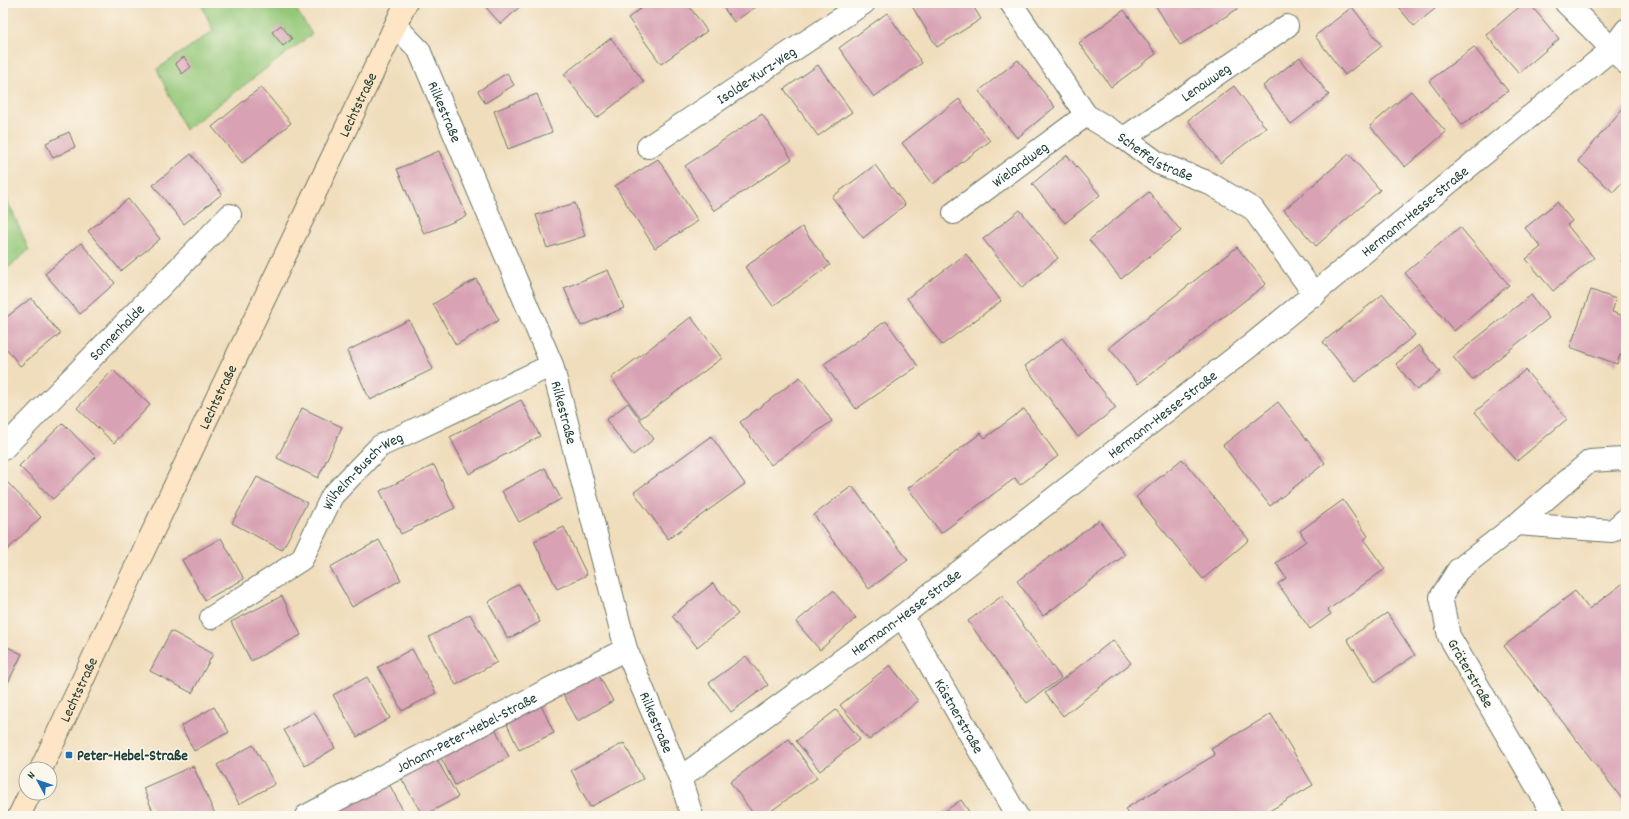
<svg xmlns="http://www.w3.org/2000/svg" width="1629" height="819" viewBox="0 0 1629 819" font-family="Dekko,sans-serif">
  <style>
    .green { fill: #94c879; stroke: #5a8256 }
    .building { fill: #d8a2b4 }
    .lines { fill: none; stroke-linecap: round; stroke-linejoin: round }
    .street-casing { stroke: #687564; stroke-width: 24 }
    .secondary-casing { stroke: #687564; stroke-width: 24 }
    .street { stroke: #fff; stroke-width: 22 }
    .secondary { stroke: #fde5c5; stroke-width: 22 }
    .poi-dot { fill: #1f6fb2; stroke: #fbf7ec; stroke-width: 1.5 }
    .labels { text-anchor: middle; stroke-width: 3; stroke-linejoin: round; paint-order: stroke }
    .street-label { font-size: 15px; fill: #1f3d34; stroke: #fbf7ec }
    .poi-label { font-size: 15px; font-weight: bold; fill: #1f3d34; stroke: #fbf7ec; text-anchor: start }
  </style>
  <rect width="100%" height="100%" fill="#fbf7ec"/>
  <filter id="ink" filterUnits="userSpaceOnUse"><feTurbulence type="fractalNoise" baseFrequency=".025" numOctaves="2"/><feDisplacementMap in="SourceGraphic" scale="8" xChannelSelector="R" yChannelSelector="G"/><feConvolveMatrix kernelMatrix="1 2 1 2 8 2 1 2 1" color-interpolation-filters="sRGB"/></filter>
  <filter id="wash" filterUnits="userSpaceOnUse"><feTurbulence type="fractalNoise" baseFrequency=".012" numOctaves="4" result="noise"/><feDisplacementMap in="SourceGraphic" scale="16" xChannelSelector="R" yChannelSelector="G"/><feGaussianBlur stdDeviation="0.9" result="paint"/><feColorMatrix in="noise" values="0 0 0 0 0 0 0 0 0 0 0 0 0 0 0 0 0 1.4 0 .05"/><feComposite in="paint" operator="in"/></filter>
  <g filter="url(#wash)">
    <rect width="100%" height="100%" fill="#f0ddbc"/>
    <!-- green -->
    <g class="green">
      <path d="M201,3H292L312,34L185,130L157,69L213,31Z"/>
      <path d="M3,190L29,250L3,272Z"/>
    </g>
    <g id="blocks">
      <!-- building -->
      <g class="building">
        <path d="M482,3H524L501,24Z"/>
        <path d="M648,3H687L707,31L661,64L628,18Z"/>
        <path d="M720,3H761L734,22Z"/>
        <path d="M910,3H971L981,19L937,47Z"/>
        <path d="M1154,3H1247L1180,45Z"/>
        <path d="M1395,3H1442L1414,26Z"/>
        <path d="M1524,3H1529L1559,39L1519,73L1486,35Z"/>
        <path d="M1352,7L1382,46L1345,75L1315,36Z"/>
        <path d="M1124,10L1156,54L1111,87L1079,43Z"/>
        <path d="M887,13L922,63L874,97L839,48Z"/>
        <path d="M281,25L292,39L283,46L272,32Z"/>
        <path d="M611,38L644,82L597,118L564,74Z"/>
        <path d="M1474,47L1508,91L1462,125L1429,81Z"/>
        <path d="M184,57L191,67L182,74L175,63Z"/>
        <path d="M1300,57L1329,95L1291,124L1263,86Z"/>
        <path d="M1018,60L1055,107L1017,138L979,91Z"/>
        <path d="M818,65L852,112L818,136L784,89Z"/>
        <path d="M507,73L514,85L485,103L478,91Z"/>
        <path d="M1234,86L1266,128L1220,163L1188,120Z"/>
        <path d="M261,87L291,123L242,163L212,127Z"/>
        <path d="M1411,91L1446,132L1405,167L1370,126Z"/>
        <path d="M537,94L552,132L508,149L494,111Z"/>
        <path d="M959,99L990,141L933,184L902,143Z"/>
        <path d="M1624,107L1626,109V178L1613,192L1578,161Z"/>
        <path d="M762,114L792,159L714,211L685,166Z"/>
        <path d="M69,132L75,147L53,158L46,143Z"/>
        <path d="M439,151L467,216L424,234L397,169Z"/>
        <path d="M191,154L222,194L184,224L153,185Z"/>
        <path d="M1349,154L1380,190L1316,246L1284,210Z"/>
        <path d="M1067,155L1100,195L1065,223L1032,184Z"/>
        <path d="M658,159L698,221L655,248L615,186Z"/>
        <path d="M875,165L905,205L863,238L832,197Z"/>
        <path d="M1149,192L1181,231L1121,279L1089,240Z"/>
        <path d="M128,199L160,239L121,271L88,231Z"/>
        <path d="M1557,202L1572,221L1567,225L1594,258L1553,291L1526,259L1541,247L1525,228Z"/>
        <path d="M575,203L585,236L547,248L536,215Z"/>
        <path d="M1020,210L1058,258L1022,288L983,239Z"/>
        <path d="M802,227L830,265L773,306L745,267Z"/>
        <path d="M1460,227L1509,285L1454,331L1405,273Z"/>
        <path d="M81,243L115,283L80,314L45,274Z"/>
        <path d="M1237,247L1266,284L1138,384L1109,348Z"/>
        <path d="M966,254L1001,301L942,345L907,298Z"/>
        <path d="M1626,255V265L1621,261Z"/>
        <path d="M608,270L624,308L581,326L564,288Z"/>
        <path d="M476,279L499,320L456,345L433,304Z"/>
        <path d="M1591,290L1616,299L1612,312L1626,317V357L1620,355L1617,364L1570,347Z"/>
        <path d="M1383,294L1415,335L1355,382L1323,342Z"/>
        <path d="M1531,295L1549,318L1472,380L1453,357Z"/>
        <path d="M31,298L60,334L20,366L3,344V320Z"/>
        <path d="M691,317L722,358L641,418L611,378Z"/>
        <path d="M409,320L433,369L370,400L347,351Z"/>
        <path d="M886,321L918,366L856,409L824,364Z"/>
        <path d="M1062,338L1116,408L1078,437L1025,366Z"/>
        <path d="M1419,345L1440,372L1417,390L1396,364Z"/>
        <path d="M113,370L150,405L114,443L77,408Z"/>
        <path d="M1525,370L1567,419L1517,461L1475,412Z"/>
        <path d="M800,377L832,421L771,465L740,422Z"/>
        <path d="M521,400L540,436L469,474L450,437Z"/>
        <path d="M1278,402L1325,463L1270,506L1223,445Z"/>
        <path d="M628,403L654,439L633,455L606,420Z"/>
        <path d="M302,408L342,427L318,478L277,458Z"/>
        <path d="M1024,409L1058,456L1020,485L1015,478L941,533L908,488L981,433L985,438Z"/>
        <path d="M63,423L96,457L53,499L19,466Z"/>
        <path d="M711,436L745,484L668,539L634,492Z"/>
        <path d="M1182,459L1249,540L1203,579L1136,497Z"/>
        <path d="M434,465L455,508L401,534L380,491Z"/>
        <path d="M545,468L561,499L519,522L502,491Z"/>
        <path d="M257,477L307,503L282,550L232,523Z"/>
        <path d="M5,480L41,517L3,554V482Z"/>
        <path d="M852,486L908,560L869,589L814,515Z"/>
        <path d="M1343,500L1368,536L1364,540L1385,569L1328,610L1331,614L1310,629L1278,584L1286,578L1276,563L1306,541L1300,531Z"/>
        <path d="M1099,520L1125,555L1043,616L1017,581Z"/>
        <path d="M564,527L587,575L557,589L534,541Z"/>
        <path d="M221,538L244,579L205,600L182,560Z"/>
        <path d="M379,540L401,580L352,607L330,567Z"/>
        <path d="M1626,581V804L1504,646L1575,591L1589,609Z"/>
        <path d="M713,583L738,614L697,647L672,616Z"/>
        <path d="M519,584L540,622L508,639L488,602Z"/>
        <path d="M833,591L856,618L820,650L796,622Z"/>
        <path d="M282,596L301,635L251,661L231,622Z"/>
        <path d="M1002,596L1061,678L1027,703L968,621Z"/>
        <path d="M1387,613L1415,655L1375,682L1347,639Z"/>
        <path d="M470,614L497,662L456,685L429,637Z"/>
        <path d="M171,631L213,654L192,693L150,671Z"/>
        <path d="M1113,640L1131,663L1063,716L1045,693Z"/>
        <path d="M3,645L22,654L3,693Z"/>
        <path d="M412,649L436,693L402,711L378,667Z"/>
        <path d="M746,656L768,685L731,712L709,683Z"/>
        <path d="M890,665L918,701L869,740L840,705Z"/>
        <path d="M598,674L613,701L578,721L563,694Z"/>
        <path d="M367,677L390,718L357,737L333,695Z"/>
        <path d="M539,701L554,733L519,750L504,718Z"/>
        <path d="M214,707L229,732L194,751L181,726Z"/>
        <path d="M836,710L860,739L820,771L796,741Z"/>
        <path d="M314,712L335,748L305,766L284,730Z"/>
        <path d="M1271,714L1313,785L1261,816H1129L1125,809L1215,755L1211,749Z"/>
        <path d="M494,726L509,757L455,785L439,754Z"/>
        <path d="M789,739L817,778L764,816H755L730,782Z"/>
        <path d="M624,743L643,779L590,807L571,770Z"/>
        <path d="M253,745L275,784L239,804L217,765Z"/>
        <path d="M435,756L458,797L423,816L400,776Z"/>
        <path d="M193,766L215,814L211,816H155L143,788Z"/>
        <path d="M388,782L406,816H328Z"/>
        <path d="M961,800L972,816H938Z"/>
        <path d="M643,812L645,816H634Z"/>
      </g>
    </g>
  </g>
  <g filter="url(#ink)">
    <use href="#blocks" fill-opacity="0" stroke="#687564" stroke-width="1"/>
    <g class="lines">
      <!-- street casing -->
      <g class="street-casing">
        <g id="street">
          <path id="s1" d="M1011,3L1086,115L1124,138L1158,163L1207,182L1253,209L1315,295"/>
          <path d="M1566,3L1626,63"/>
          <path id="s2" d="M396,26L419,50L552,365L626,649L680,778L692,816"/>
          <path id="s3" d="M1124,138L1287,26"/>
          <path id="s4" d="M648,147L864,3"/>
          <path id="s5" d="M954,213L1086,115"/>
          <path id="s6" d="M3,449L230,215"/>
          <path d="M1517,524L1612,531L1626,519"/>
          <path id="s7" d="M902,616L1017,816"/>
          <path id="s8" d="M211,618L302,559L332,496L380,446L552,365"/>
          <path id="s9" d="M680,778L902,616L1250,346L1611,50L1626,30"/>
          <path id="s10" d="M306,816L626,649"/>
          <path d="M1554,816L1449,636L1441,597L1458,570L1517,524L1590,461L1623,459L1626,461"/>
        </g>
      </g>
      <!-- secondary casing -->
      <g class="secondary-casing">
        <g id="secondary">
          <path id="s11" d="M41,769L131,577L406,3"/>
          <path d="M19,816L30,793"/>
        </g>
      </g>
      <!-- street -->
      <use href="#street" class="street"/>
      <!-- secondary -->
      <use href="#secondary" class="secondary"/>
    </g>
  </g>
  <!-- markers -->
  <rect class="poi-dot" x="65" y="751" width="8" height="8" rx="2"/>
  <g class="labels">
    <!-- street labels -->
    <g class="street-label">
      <text dy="5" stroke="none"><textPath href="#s4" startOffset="130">Isolde-Kurz-Weg</textPath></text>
      <text dy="5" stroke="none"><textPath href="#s3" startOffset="99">Lenauweg</textPath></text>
      <text dy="5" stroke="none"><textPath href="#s11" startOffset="736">Lechtstraße</textPath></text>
      <text dy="5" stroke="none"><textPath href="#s2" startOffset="100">Rilkestraße</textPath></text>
      <text dy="5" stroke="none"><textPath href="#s1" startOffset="216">Scheffelstraße</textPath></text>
      <text dy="5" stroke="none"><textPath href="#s5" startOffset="82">Wielandweg</textPath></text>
      <text dy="5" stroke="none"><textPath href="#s9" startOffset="928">Hermann-Hesse-Straße</textPath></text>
      <text dy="5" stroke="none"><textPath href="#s6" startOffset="163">Sonnenhalde</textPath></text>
      <text dy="5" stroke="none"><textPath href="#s11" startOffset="412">Lechtstraße</textPath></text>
      <text dy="5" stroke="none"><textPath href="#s2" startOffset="424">Rilkestraße</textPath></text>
      <text dy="5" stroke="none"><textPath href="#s9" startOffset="604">Hermann-Hesse-Straße</textPath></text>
      <text dy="5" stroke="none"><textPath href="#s8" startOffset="218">Wilhelm-Busch-Weg</textPath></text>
      <text dy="5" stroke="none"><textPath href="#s9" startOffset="280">Hermann-Hesse-Straße</textPath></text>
      <text transform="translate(1471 673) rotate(60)" y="5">Gräterstraße</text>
      <text dy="5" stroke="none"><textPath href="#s11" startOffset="88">Lechtstraße</textPath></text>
      <text dy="5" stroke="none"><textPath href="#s7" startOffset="115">Kästnerstraße</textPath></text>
      <text dy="5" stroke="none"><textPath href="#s2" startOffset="748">Rilkestraße</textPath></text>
      <text dy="5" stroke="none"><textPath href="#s10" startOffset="181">Johann-Peter-Hebel-Straße</textPath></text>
    </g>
    <!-- poi labels -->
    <g class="poi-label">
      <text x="77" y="760">Peter-Hebel-Straße</text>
    </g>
  </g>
  <!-- margin -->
  <rect width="1629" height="819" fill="none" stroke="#fbf7ec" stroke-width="16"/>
  <!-- north arrow -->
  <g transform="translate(38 781) rotate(310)"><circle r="19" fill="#fbf7ec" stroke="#a3ada2"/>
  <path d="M0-3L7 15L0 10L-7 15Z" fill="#1f6fb2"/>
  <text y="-6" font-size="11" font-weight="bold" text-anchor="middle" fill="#1f3d34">N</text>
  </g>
</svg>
